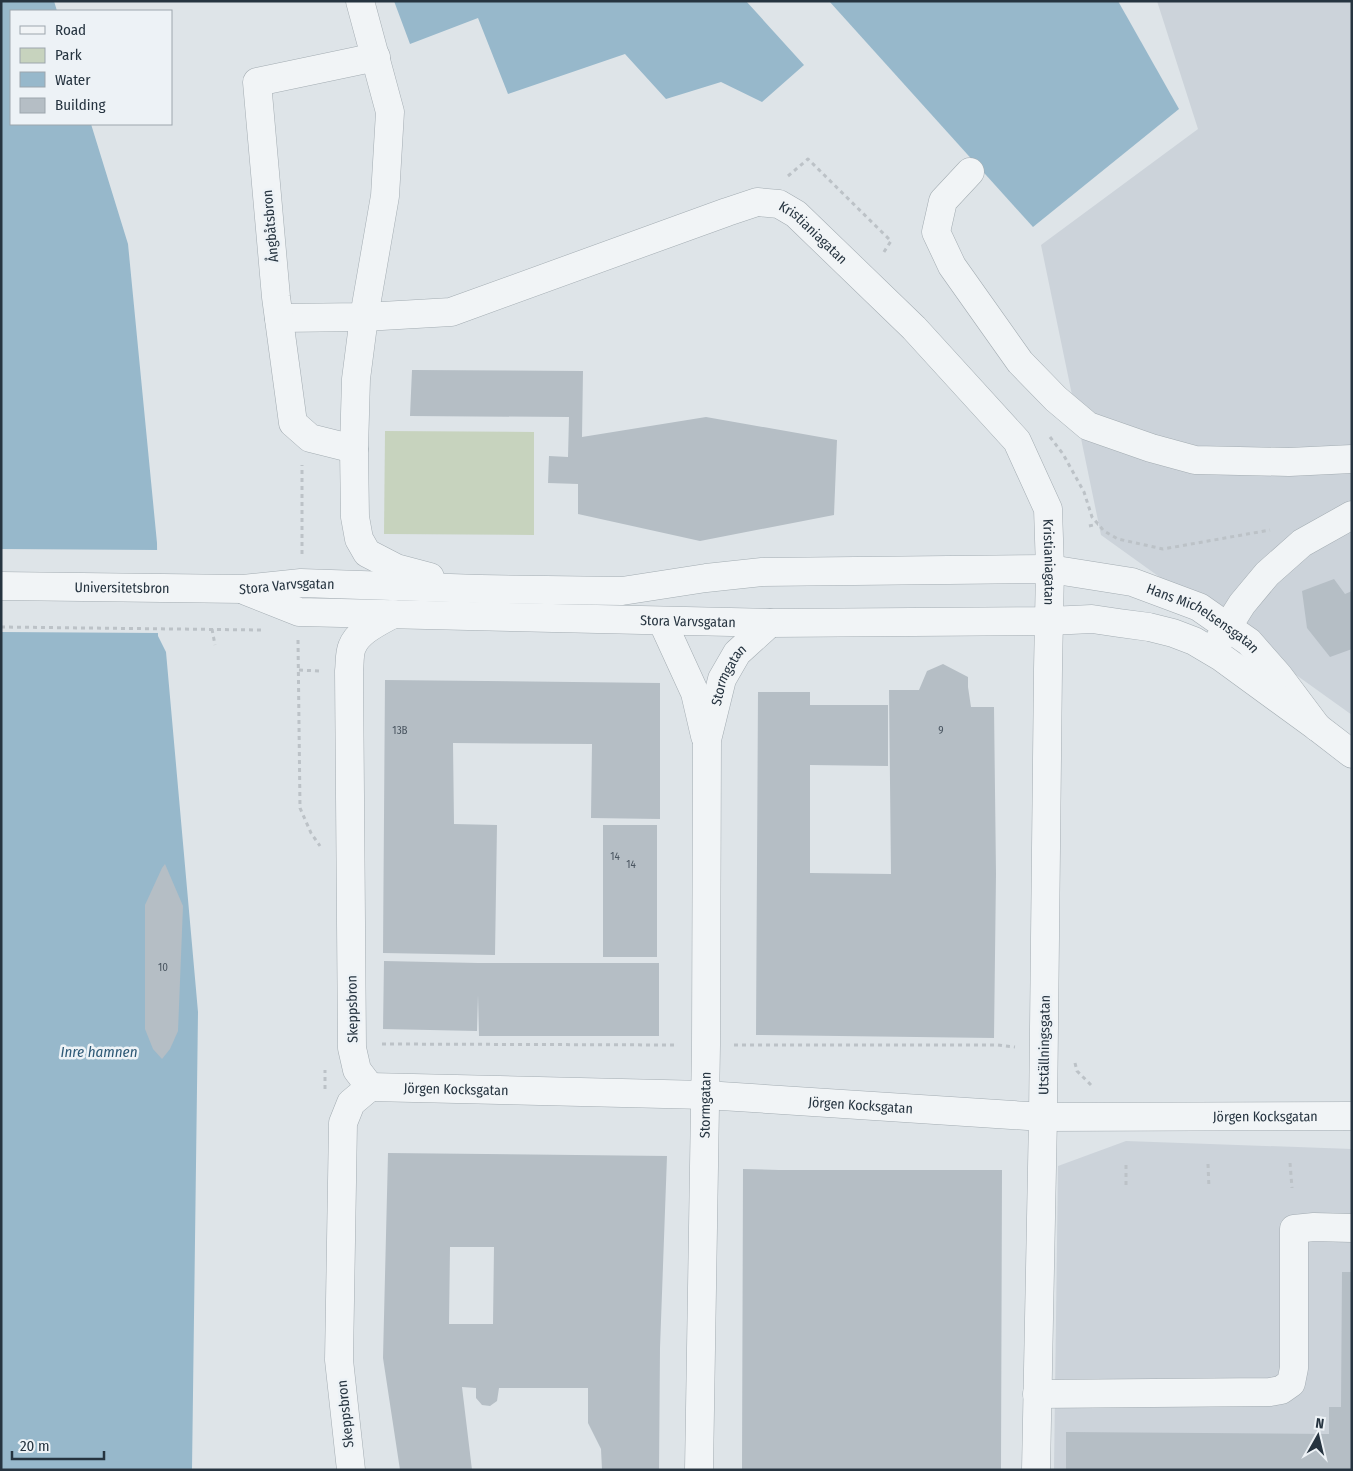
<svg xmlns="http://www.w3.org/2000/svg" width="1353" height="1471" viewBox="0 0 1353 1471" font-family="'Fira Sans Condensed',sans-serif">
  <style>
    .built { fill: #ccd3da }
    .green { fill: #c7d3be }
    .water { fill: #97b8cb }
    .pier { fill: #dee4e8 }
    .building { fill: #b5bec5; fill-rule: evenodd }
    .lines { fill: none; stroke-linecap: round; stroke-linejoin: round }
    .minor-casing { stroke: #a3acb2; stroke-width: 29 }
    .path { stroke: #bcc2c7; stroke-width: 3; stroke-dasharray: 4 4; stroke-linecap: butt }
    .minor { stroke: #f1f4f6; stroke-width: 28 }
    .labels { text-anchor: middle; stroke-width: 5; stroke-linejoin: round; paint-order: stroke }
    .number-label { font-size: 11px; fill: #4a5661 }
    .street-label { font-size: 14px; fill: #263440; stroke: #edf2f6 }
    .water-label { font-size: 15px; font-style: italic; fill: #2e5976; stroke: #edf2f6 }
  </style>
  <rect width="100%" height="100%" fill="#dee4e8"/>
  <!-- built -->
  <g class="built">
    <path d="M1157,1H1352V715L1101,535L1041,245L1198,129Z"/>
    <path d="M1126,1141L1352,1149V1470H1054L1058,1166Z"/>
  </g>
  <!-- green -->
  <path class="green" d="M385,431L534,432V535L384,534Z"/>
  <!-- water -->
  <g class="water">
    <path d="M1,1H54L57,11H11V124H91L128,244L157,543L158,636L166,652L198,1012L192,1470H1Z"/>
    <path d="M394,1H746L804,65L762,102L721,82L666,99L625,54L508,94L478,18L410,44Z"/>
    <path d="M829,1H1118L1179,109L1033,227Z"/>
  </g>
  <!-- pier -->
  <path class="pier" d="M1,549L160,550V633L1,632Z"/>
  <!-- building -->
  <g class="building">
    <path d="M412,370L583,371L582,437L706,417L837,440L834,515L700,541L578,514V484L548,483L549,456L568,457L569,417L410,416Z"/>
    <path d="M1334,579L1345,594L1352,591V649L1330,657L1307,628L1302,591Z"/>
    <path d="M943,664L968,677V687L971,707H994L996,874L994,1038L756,1035L758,692H810V705H888V766L810,765V873L891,874L889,690H919L927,671Z"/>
    <path d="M385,680L660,683V819L591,818L592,744L453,743L454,824L497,825L495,955L383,953Z"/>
    <rect x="603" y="825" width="54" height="132"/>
    <path d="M165,864L183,906L178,1031L170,1049L162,1059L153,1049L145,1029V905L162,868Z"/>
    <path d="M384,961L478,963H659V1036H479L478,995L477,1031L383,1029Z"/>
    <path d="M388,1153L667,1156L660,1348L659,1470H602L601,1449L588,1423V1388H499L497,1401L490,1406L482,1405L476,1398V1388L462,1387L472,1470H400L383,1358ZM450,1247H494L493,1324H449Z"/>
    <path d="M743,1169L779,1170H1002L1001,1470H742Z"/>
    <path d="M1342,1272H1352V1470H1066V1432L1329,1434V1407H1341Z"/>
  </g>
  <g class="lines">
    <!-- minor casing -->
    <g class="minor-casing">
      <g id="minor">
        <path d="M360,1L390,112L385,196L364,317L356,379L354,449L355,517L359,539L367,553L396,568L430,577"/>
        <path d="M970,172L943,201L936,232L952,266L1020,362L1056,399L1088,426L1151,448L1195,460L1289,462L1352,459"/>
        <path id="s1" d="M279,318L364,317L451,312L727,212L757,202L779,204L796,214L914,328L1017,441L1048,509L1050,569L1048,669L1043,1117L1036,1470"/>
        <path d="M354,449L310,438L293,423L276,297L257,82L376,57"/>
        <path id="s2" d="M1,586L243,589L301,583L480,589L622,591L706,578L762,572L1050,569L1132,582L1199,607L1249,642L1278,675L1317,727"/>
        <path id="s3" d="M246,591L299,612L770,623L1049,621L1092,619L1119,623L1149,627L1173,633L1194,641L1221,657L1317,727L1352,754"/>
        <path d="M662,621L695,693L705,736"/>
        <path d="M1218,642L1242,604L1267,574L1302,543L1352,515"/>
        <path id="s4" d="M370,1087L705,1095L1043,1117L1352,1116"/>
        <path d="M370,1087L357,1070L352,1048L349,671C350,664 349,654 352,647C358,631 379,622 393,614"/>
        <path d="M1037,1394L1270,1392L1281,1390L1291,1383L1294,1368V1229L1314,1227L1352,1228"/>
        <path d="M351,1470L339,1360L343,1123L351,1103L370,1087"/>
        <path id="s5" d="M699,1470L706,1045L707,740L722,679L737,653L770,623"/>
      </g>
    </g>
    <!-- path -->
    <g class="path">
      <path d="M788,176L808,159L891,241L882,255"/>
      <path d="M1050,437L1063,454L1084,492L1092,517L1104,531L1118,539L1163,549L1270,530"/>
      <path d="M1089,526L1098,524"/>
      <path d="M302,554V465"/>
      <path d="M1,627L261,630"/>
      <path d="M212,629L215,645"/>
      <path d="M298,640L300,808L311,833L320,846"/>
      <path d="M299,670L319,671"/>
      <path d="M382,1044L678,1045"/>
      <path d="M734,1045H998L1015,1047"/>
      <path d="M1075,1063L1077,1071L1092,1086"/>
      <path d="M325,1089V1070"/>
      <path d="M1290,1163L1292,1188"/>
      <path d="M1208,1164L1209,1188"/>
      <path d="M1126,1165V1188"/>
    </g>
    <!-- minor -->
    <use href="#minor" class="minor"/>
  </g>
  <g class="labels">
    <!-- number labels -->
    <g class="number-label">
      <text x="400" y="734">13B</text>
      <text x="941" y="734">9</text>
      <text x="615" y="860">14</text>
      <text x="631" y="868">14</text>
      <text x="163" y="971">10</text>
    </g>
    <!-- street labels -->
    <g class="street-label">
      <text transform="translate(270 226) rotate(-95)" y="5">Ångbåtsbron</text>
      <text dy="5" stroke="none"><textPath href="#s1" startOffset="564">Kristianiagatan</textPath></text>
      <text dy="5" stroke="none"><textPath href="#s1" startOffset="984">Kristianiagatan</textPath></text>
      <text dy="5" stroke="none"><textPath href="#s2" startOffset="121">Universitetsbron</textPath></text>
      <text dy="5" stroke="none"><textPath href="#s2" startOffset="286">Stora Varvsgatan</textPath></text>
      <text dy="5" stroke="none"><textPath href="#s2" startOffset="1214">Hans Michelsensgatan</textPath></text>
      <text dy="5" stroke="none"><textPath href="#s3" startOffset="446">Stora Varvsgatan</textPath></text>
      <text dy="5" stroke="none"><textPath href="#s5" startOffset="799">Stormgatan</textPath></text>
      <text transform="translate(352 1009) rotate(-91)" y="5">Skeppsbron</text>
      <text transform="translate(1044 1045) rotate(-89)" y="5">Utställningsgatan</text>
      <text dy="5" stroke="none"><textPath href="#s4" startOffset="86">Jörgen Kocksgatan</textPath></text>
      <text dy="5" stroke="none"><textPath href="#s5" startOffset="365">Stormgatan</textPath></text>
      <text dy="5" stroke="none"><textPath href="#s4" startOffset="491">Jörgen Kocksgatan</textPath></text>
      <text dy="5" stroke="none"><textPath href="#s4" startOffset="896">Jörgen Kocksgatan</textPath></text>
      <text transform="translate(345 1414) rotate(-96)" y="5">Skeppsbron</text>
    </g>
    <!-- water labels -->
    <g class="water-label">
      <text x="99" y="1057">Inre hamnen</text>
    </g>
  </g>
  <!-- border -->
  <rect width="1353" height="1471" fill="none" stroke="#263440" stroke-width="5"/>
  <!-- legend -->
  <rect x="10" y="10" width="162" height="115" fill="#edf2f6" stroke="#9da6ad"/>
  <rect x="20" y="26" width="25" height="8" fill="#f1f4f6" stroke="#9da6ad"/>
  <text x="55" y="35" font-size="15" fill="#263440">Road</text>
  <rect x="20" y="48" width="25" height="15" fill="#c7d3be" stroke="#9da6ad"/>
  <text x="55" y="60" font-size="15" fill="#263440">Park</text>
  <rect x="20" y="72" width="25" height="15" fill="#97b8cb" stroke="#9da6ad"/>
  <text x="55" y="85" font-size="15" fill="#263440">Water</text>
  <rect x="20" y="98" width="25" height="15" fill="#b5bec5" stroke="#9da6ad"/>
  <text x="55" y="110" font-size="15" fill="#263440">Building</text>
  <!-- north arrow -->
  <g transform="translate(1318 1436) rotate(8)" stroke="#edf2f6" stroke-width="4" paint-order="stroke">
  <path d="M0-4L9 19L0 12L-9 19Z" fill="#263440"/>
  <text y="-8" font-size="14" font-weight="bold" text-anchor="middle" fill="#263440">N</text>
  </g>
  <!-- scale -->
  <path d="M12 1451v8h92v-8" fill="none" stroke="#263440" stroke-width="2.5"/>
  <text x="20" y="1451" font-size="15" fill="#263440" stroke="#edf2f6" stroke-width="4" paint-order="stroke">20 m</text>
</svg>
